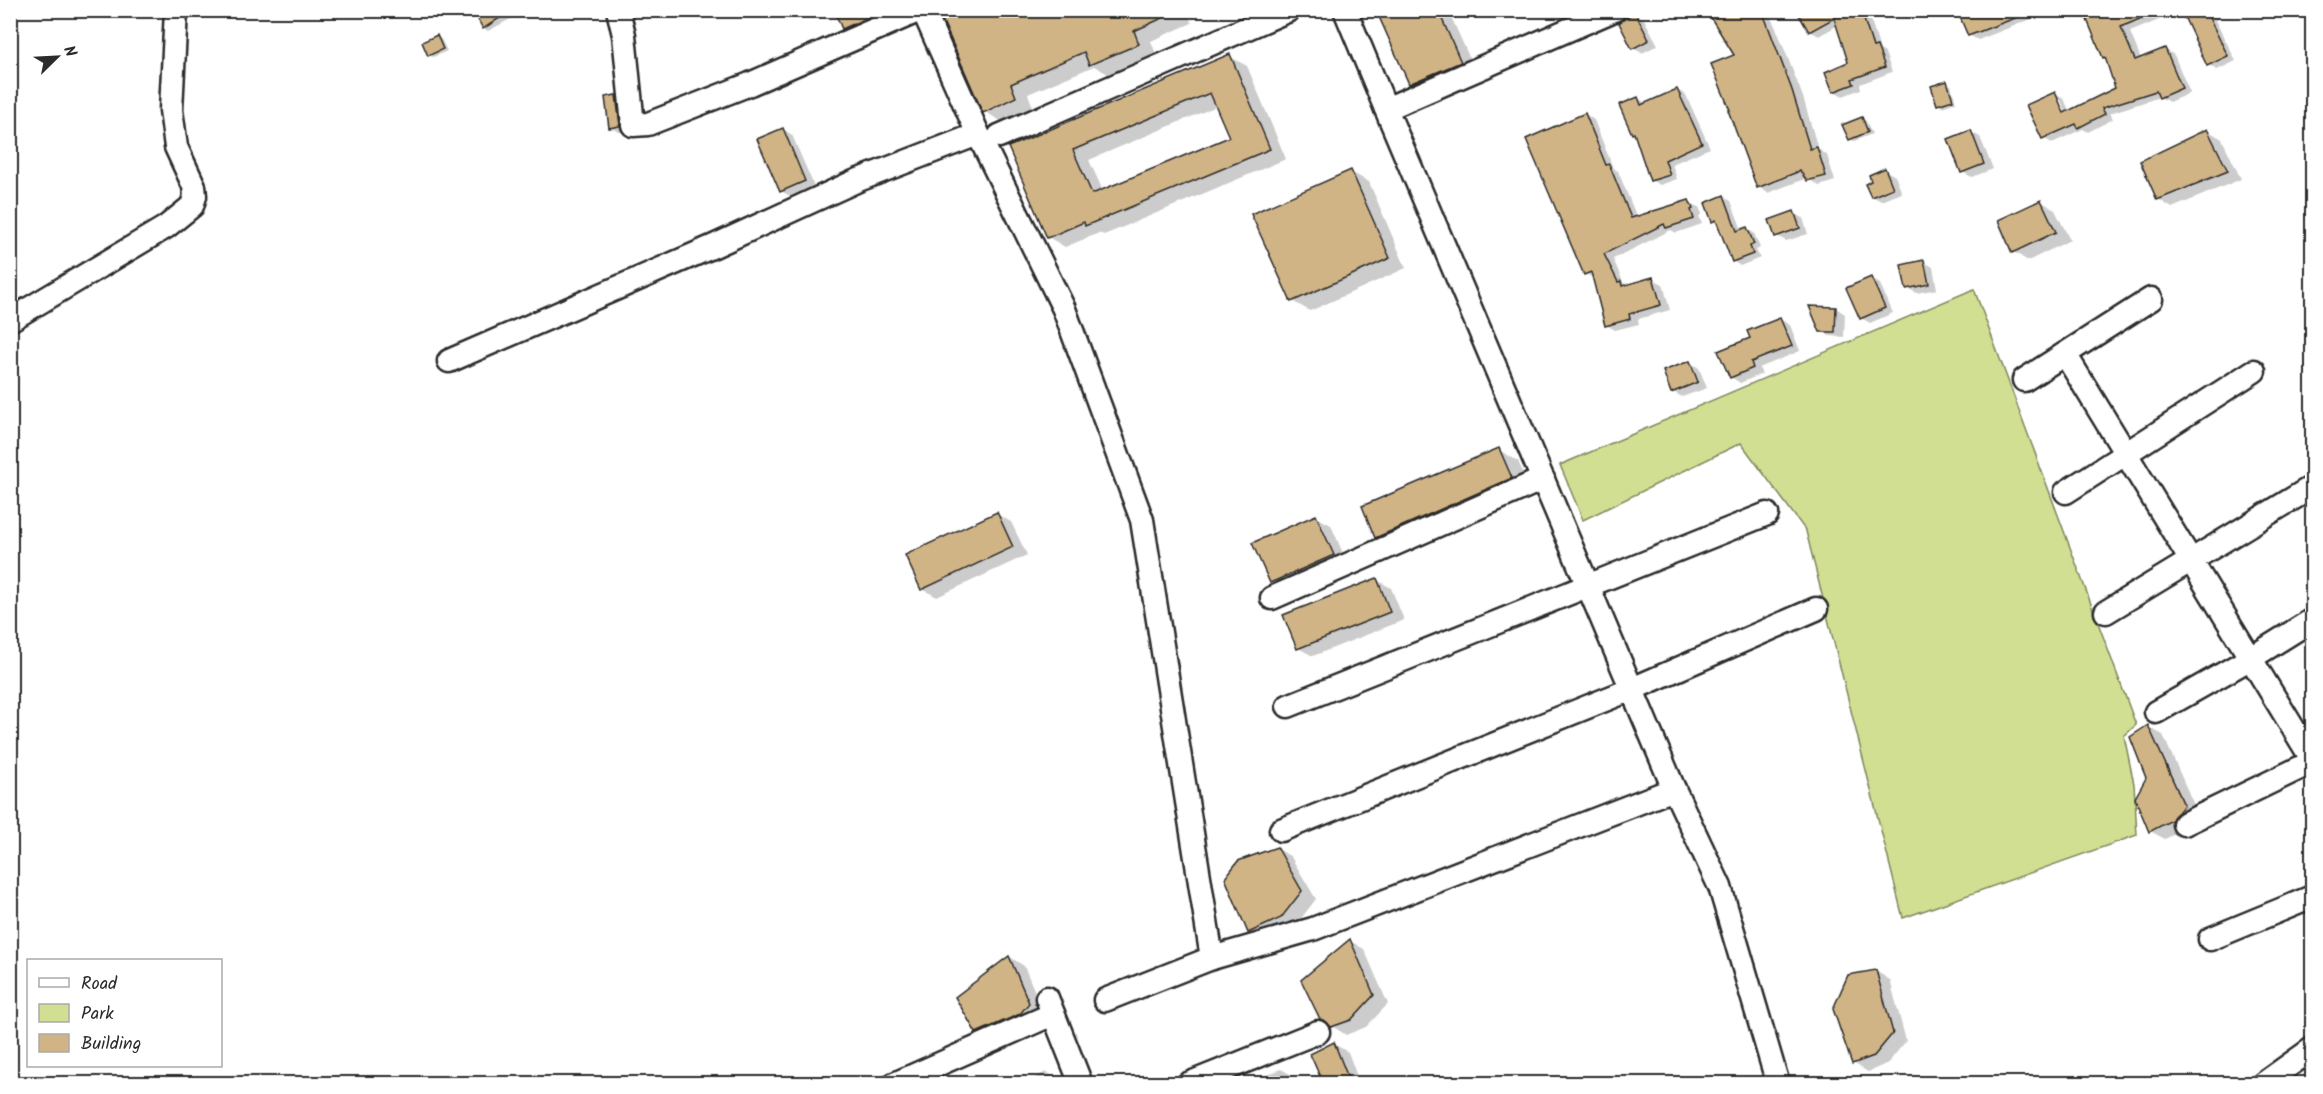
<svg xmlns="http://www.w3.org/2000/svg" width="2323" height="1094" viewBox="0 0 2323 1094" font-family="Kalam,sans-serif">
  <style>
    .green { fill: #d1df93; stroke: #7e855f; stroke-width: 1.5 }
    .shadow { fill: #0003; fill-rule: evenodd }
    .building { fill: #d1b486; stroke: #2b2b2b; stroke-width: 1.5; fill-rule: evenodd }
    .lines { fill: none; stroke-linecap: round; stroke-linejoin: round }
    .minor-casing { stroke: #2b2b2b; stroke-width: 27 }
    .minor { stroke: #fff; stroke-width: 22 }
  </style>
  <rect width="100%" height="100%" fill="#fff"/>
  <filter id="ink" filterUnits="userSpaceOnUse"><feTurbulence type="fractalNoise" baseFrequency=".0167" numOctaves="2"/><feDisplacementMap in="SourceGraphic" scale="12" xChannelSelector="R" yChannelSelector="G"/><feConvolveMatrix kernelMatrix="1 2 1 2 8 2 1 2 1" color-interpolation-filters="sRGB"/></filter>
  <g filter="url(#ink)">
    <!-- green -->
    <path class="green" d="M1974,289L2136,725L2124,736L2134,784L2137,835L1903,918L1806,531L1741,443L1583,520L1560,465Z"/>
    <!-- shadow -->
    <g class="shadow">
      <path d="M484,10H527L488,31L484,28L477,14Z"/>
      <path d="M876,10L880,22L852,33L843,28Z"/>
      <path d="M940,10H1186L1192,23L1151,41L1156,54L1108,74L1094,66L1028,94L1033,107L1003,122L985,112Z"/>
      <path d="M1381,10H1448L1475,70L1425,92L1410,83Z"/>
      <path d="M1708,10H1767L1777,30L1803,97L1818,149L1827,155L1835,181L1819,186L1807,178L1768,193L1758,187L1732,110L1736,55Z"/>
      <path d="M1816,10H1868L1880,50L1885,53L1892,72L1860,84L1861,89L1843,96L1834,91L1850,63L1838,25L1819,36L1810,31Z"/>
      <path d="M1962,10H2054L1978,40L1969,35Z"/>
      <path d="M2155,10L2159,20L2130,32L2141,59L2165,49L2174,55L2190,93L2169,102L2160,97L2110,113L2113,119L2088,132L2083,129L2052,143L2043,138L2055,94L2064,99L2070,112L2117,88L2107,58L2104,57L2087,15ZM2057,99H2060L2069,119L2066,120Z"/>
      <path d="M2182,10H2214L2218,19L2215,20L2236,61L2217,70L2209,65Z"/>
      <path d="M1635,13L1644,19L1658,45L1642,53L1633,48Z"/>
      <path d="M437,37L441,39L447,51L433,57L429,55Z"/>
      <path d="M1229,56L1247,66L1286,159L1104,235L1099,233L1065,247L1048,237L1010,148ZM1217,106L1231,138L1103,191L1089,160Z"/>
      <path d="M1946,82L1951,85L1956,102L1942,107L1938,104Z"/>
      <path d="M1677,90L1686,95L1710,148L1672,164L1677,179L1660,185L1651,180L1637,135L1633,133L1638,98L1647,104Z"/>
      <path d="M616,97L626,102L628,131L619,132L610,127Z"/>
      <path d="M1585,114L1594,120L1613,168L1618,171L1637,218L1689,202L1699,207L1702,214L1699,216L1702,224L1676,233L1671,230L1613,259L1625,286L1653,279L1663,284L1670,310L1638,319L1639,324L1615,330L1606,325L1595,279L1586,274Z"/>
      <path d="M1862,118L1866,121L1872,134L1854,141L1850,139Z"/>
      <path d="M783,129L792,135L814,186L790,196L781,191Z"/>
      <path d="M2207,130L2222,139L2241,179L2172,208L2158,199Z"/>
      <path d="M1971,132L1980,137L1993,169L1972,177L1962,172Z"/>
      <path d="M1885,170L1895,176L1902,193L1881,201L1872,196Z"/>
      <path d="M1351,172L1369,182L1406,268L1310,311L1292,301Z"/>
      <path d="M1724,197L1731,201L1742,230L1746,229L1754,233L1760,248L1756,250L1760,258L1740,266L1733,261L1719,224L1713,221Z"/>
      <path d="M2041,201L2055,210L2070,240L2028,261L2014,252L2000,221Z"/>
      <path d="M1794,213L1803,218L1808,234L1786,241L1777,236Z"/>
      <path d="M1923,261L1933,267L1937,289L1917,293L1907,288Z"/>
      <path d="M1870,278L1880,284L1893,313L1870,323L1861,318Z"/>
      <path d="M1836,308L1845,314L1844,337L1830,336L1821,331Z"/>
      <path d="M1780,319L1790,325L1800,351L1759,368L1762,374L1740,383L1731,377L1752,338Z"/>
      <path d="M1690,362L1699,368L1707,388L1682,397L1673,392Z"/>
      <path d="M1499,450L1518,461L1530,489L1396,548L1376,537Z"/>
      <path d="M997,514L1011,522L1027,555L937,597L922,589Z"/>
      <path d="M1316,517L1331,525L1347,563L1285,591L1271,582Z"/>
      <path d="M1377,580L1391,588L1404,620L1313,656L1298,648Z"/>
      <path d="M2148,727L2163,735L2198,814L2186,828L2165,839L2150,831L2147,778Z"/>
      <path d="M1277,848L1291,857L1316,899L1296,925L1263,940L1249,932Z"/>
      <path d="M1350,941L1364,949L1388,1004L1366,1027L1346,1035L1332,1026Z"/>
      <path d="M1010,957L1024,966L1043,1011L991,1041L977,1032Z"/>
      <path d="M1876,971L1890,980L1906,1041L1888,1063L1868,1072L1853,1063Z"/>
      <path d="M1334,1044L1348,1052L1360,1084H1325L1311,1055Z"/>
      <path d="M1281,1069L1290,1074L1294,1084H1258L1256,1080Z"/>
      <path d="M1046,1072L1060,1080L1062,1084H1023Z"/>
    </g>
    <!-- building -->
    <g class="building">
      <path d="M473,10H512L483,29Z"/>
      <path d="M834,10H885L842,29Z"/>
      <path d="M938,10H1180L1134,31L1139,44L1089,65L1084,52L1011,84L1016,97L983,113Z"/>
      <path d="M1376,10H1438L1461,62L1409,84Z"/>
      <path d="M1706,10H1762L1792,90L1810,149L1817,147L1826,176L1807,181L1800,171L1757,188L1728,110H1730L1711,64L1734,55Z"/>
      <path d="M1796,10H1861L1873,47L1877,46L1885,67L1852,79L1854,84L1833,92L1825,72L1848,62L1834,18L1809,32Z"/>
      <path d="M1957,10H2030L2031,12L1968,36Z"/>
      <path d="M2083,10H2161L2121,27L2135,60L2165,48L2182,88L2159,98L2156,91L2102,108L2105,114L2078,128L2076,124L2042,139L2026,105L2055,92L2064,113L2115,88L2105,57L2103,58Z"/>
      <path d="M2181,10H2205L2228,56L2207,66Z"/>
      <path d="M1635,12L1649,40L1632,49L1619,23Z"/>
      <path d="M437,35L443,49L428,56L422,42Z"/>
      <path d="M1230,54L1270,149L1085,226L1084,222L1047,238L1008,147ZM1210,93L1229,137L1092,194L1073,150Z"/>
      <path d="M1947,81L1953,100L1937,105L1931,86Z"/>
      <path d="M1677,89L1702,143L1665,160L1670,175L1650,181L1634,133L1632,134L1619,105L1638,97L1641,105Z"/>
      <path d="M616,95L620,126L609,128L605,97Z"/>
      <path d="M1585,113L1606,165L1609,164L1631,218L1689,200L1693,209L1691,210L1694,219L1666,228L1664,224L1604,254L1618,282L1621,281L1622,286L1653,277L1661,305L1629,314L1630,319L1605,326L1591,272L1584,275L1526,139Z"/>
      <path d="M1862,117L1868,132L1849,140L1842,125Z"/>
      <path d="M783,128L805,181L780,192L757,139Z"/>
      <path d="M2207,129L2228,171L2157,200L2140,161Z"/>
      <path d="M1971,130L1984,164L1961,173L1948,139Z"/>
      <path d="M1885,168L1893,188L1871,197L1865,184L1871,181L1869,175Z"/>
      <path d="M1351,170L1390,258L1291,302L1251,214Z"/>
      <path d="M1724,195L1737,231L1747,227L1754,244L1750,246L1753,254L1732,262L1716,220L1712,222L1705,203Z"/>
      <path d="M2041,200L2056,232L2012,253L1998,220Z"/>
      <path d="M1794,211L1800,228L1775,237L1769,220Z"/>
      <path d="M1924,260L1929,284L1906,289L1901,265Z"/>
      <path d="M1871,277L1885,308L1860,319L1846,288Z"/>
      <path d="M1809,306L1836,307L1835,332H1820Z"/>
      <path d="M1780,318L1792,346L1751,362L1753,368L1730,378L1718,351L1750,338L1747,331Z"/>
      <path d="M1690,361L1698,382L1671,393L1663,371Z"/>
      <path d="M1499,448L1512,478L1375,538L1362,506Z"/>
      <path d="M997,512L1013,547L921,590L905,555Z"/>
      <path d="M1316,515L1334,555L1270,583L1252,543Z"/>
      <path d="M1377,578L1390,612L1297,649L1283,615Z"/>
      <path d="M2148,725L2184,805L2172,820L2149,832L2135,798L2146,778L2130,737Z"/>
      <path d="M1277,847L1302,891L1281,918L1248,933L1225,878L1238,861Z"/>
      <path d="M1350,939L1374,995L1351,1020L1331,1027L1327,1022L1320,1019L1301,980Z"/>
      <path d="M1009,956L1029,1003L1020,1014L976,1033L955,997Z"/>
      <path d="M1876,970L1893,1033L1874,1056L1852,1064L1833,1009L1848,975Z"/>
      <path d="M1334,1042L1350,1083H1323L1310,1054Z"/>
    </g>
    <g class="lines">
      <!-- minor casing -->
      <g class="minor-casing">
        <g id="minor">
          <path d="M618,10L624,35L633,125L648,124L750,84L920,10"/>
          <path d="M923,10L978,134L1064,309L1142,520L1212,958"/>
          <path d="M1345,10L1386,109L1614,10"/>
          <path d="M1386,109L1674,789L1720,887L1778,1084"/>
          <path d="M999,136L1289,10"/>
          <path d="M10,320L166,227L192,206L195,196L194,186L176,147L171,110L176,10"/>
          <path d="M2065,354L2312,759"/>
          <path d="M449,361L714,246L856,181L978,134"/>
          <path d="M2024,380L2151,299"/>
          <path d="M2066,492L2254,371"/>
          <path d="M1272,598L1543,479"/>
          <path d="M2106,612L2312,487"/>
          <path d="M1288,706L1767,514"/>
          <path d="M2156,712L2251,658L2312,620"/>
          <path d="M2184,824L2312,762"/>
          <path d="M1281,830L1632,689L1816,609"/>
          <path d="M2210,939L2312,897"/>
          <path d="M1047,998L1081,1084"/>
          <path d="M1105,1000L1212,958L1313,929L1674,789"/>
          <path d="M894,1084L1053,1014"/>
          <path d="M1188,1084L1318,1032"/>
          <path d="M2263,1084L2312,1049"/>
        </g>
      </g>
      <!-- minor -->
      <use href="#minor" class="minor"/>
    </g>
  </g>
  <!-- margin -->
  <rect width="2323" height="1094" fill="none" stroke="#fff" stroke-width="36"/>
  <rect x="18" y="18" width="2287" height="1058" fill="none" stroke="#2b2b2b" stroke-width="2" filter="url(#ink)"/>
  <!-- legend -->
  <rect x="27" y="959" width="195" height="108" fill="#ffffff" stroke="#aaaaaa" stroke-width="1.5"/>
  <rect x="39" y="978" width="30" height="9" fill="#ffffff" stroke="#aaaaaa" stroke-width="1.5"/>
  <text x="81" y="989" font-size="18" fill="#2b2b2b">Road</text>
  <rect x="39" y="1004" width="30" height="18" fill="#d1df93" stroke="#aaaaaa" stroke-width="1.5"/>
  <text x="81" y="1019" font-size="18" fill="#2b2b2b">Park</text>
  <rect x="39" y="1034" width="30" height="18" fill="#d1b486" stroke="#aaaaaa" stroke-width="1.5"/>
  <text x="81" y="1049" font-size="18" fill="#2b2b2b">Building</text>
  <!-- north arrow -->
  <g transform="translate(57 57) rotate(66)" stroke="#ffffff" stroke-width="4.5" paint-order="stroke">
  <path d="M0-4.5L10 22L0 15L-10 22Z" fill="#2b2b2b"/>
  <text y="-9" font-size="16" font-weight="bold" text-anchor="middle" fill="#2b2b2b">N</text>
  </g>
</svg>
